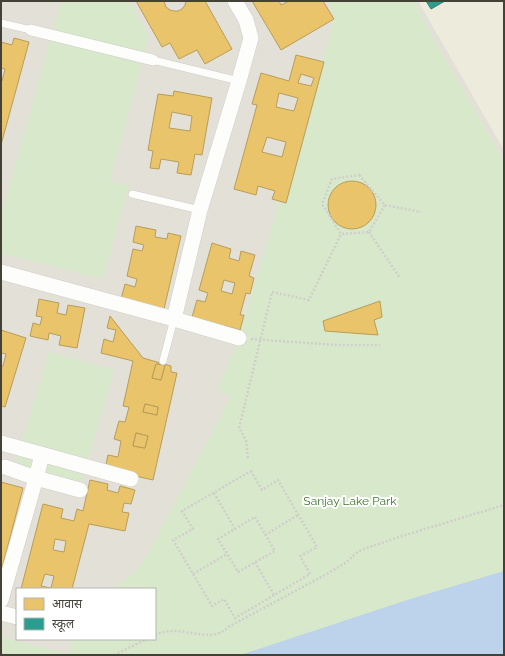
<svg xmlns="http://www.w3.org/2000/svg" width="505" height="656" viewBox="0 0 505 656" font-family="Raleway,'Noto Sans Devanagari',sans-serif">
  <style>
    .residential { fill: #e3e1d7 }
    .education { fill: #ecebdc }
    .green { fill: #d8e9cb }
    .water { fill: #bdd2eb }
    .homes { fill: #e9c46a; stroke: #b89d5a; fill-rule: evenodd }
    .schools { fill: #2a9d8f; stroke: #328174 }
    .lines { fill: none; stroke-linecap: round; stroke-linejoin: round }
    .service-casing { stroke: #cdccc7; stroke-width: 8 }
    .pedestrian-casing { stroke: #cdccc7; stroke-width: 12 }
    .minor-casing { stroke: #cdccc7; stroke-width: 16 }
    .path { stroke: #d0cecb; stroke-width: 2.5; stroke-dasharray: 2 2; stroke-linecap: butt }
    .service { stroke: #fdfdfc; stroke-width: 7 }
    .pedestrian { stroke: #fdfdfc; stroke-width: 11 }
    .minor { stroke: #fdfdfc; stroke-width: 15 }
    .labels { text-anchor: middle; stroke-width: 4; stroke-linejoin: round; paint-order: stroke }
    .park-label { font-size: 12px; fill: #3e722e; stroke: #fff }
  </style>
  <rect width="100%" height="100%" fill="#efefea"/>
  <!-- residential -->
  <path class="residential" d="M1,1H504V366L155,589H17V639H145L126,655H1Z"/>
  <!-- education -->
  <path class="education" d="M418,1H504V150Z"/>
  <!-- green -->
  <g class="green">
    <path d="M61,1H129L149,36L110,181L129,185L103,279L1,253V215Z"/>
    <path d="M329,1H414L431,35L504,160V655H1V637L68,654L73,639H155V589H116L142,564L231,396L217,390L235,349L334,19Z"/>
    <path d="M49,351L114,370L80,487L14,468Z"/>
  </g>
  <!-- water -->
  <path class="water" d="M504,571V655H240L407,600Z"/>
  <!-- homes -->
  <g class="homes">
    <path d="M136,1H164L166,7L170,10L174,11H178L182,9L185,5L186,1H205L232,49L205,64L197,50L179,59L170,43L162,47Z"/>
    <path d="M252,1H279L281,5L289,1H323L334,19L281,50Z"/>
    <path d="M14,38L29,42L1,145V81H2L5,69L1,68V42L12,45Z"/>
    <path d="M296,55L324,62L286,203L272,199L275,191L258,186L256,195L234,189L257,105L252,104L261,73L289,81ZM301,74L314,78L311,86L298,83ZM279,93L298,98L294,111L276,107ZM267,137L286,142L282,157L262,152Z"/>
    <path d="M174,91L212,98L202,155L195,154L191,175L177,173L179,162L161,159L159,169L150,168L153,151L148,150L158,94L173,96ZM172,112L192,116L190,131L169,128Z"/>
    <circle cx="352" cy="205" r="24"/>
    <path d="M136,226L156,230L155,237L167,239L168,233L181,236L164,309L121,299L125,284L135,287L137,279L127,276L133,249L142,251L144,245L133,242Z"/>
    <path d="M212,243L231,249L229,258L239,261L241,251L255,255L249,276L254,278L250,294L246,293L240,315H244L240,330L192,317L197,300L205,302L208,293L199,290ZM224,280L235,283L232,294L221,291Z"/>
    <path d="M39,299L59,303L57,313L66,315L68,305L85,308L77,348L59,345L61,336L49,333L48,340L30,336L33,323L40,325L42,317L36,316Z"/>
    <path d="M380,301L382,317L374,320L378,335L325,331L323,321Z"/>
    <path d="M110,316L143,358L171,366V372L177,373L153,480L105,469L108,455L118,457L121,441L114,439L119,421L125,422L129,407L123,406L133,361L101,353L104,339L113,342L116,330L107,328ZM156,364L165,365L161,380L152,378ZM145,404L158,407L157,415L143,412ZM136,433L148,436L145,448L133,446Z"/>
    <path d="M1,330L26,338L5,407L1,406V366H3L6,354L1,353Z"/>
    <path d="M156,364L165,365L161,380L152,378Z"/>
    <path d="M145,404L158,407L157,415L143,412Z"/>
    <path d="M136,433L148,436L145,448L133,446Z"/>
    <path d="M90,480L108,484L107,490L118,493L120,486L135,490L131,504L124,503L122,512L129,513L125,531L89,524L72,589H21L43,504L63,509L61,518L74,521L77,509L83,511ZM55,539L66,541L64,552L53,550ZM45,574L54,576L51,588L41,586Z"/>
    <path d="M1,482L23,488L1,572Z"/>
  </g>
  <!-- schools -->
  <path class="schools" d="M426,1H445L431,9Z"/>
  <g class="lines">
    <!-- service casing -->
    <g class="service-casing">
      <g id="service">
        <path d="M1,23L31,30"/>
        <path d="M153,60L239,81"/>
        <path d="M132,194L200,210"/>
        <path d="M163,361L174,319"/>
      </g>
    </g>
    <!-- pedestrian casing -->
    <g class="pedestrian-casing">
      <path id="pedestrian" d="M31,30L153,60"/>
    </g>
    <!-- minor casing -->
    <g class="minor-casing">
      <g id="minor">
        <path d="M1,272L174,319L239,338"/>
        <path d="M174,319L200,210L239,81L251,38L246,20L235,1"/>
        <path d="M1,443L131,479"/>
        <path d="M5,467L36,478L80,490"/>
        <path d="M1,600L36,478L42,455"/>
        <path d="M1,613L17,617"/>
      </g>
    </g>
    <!-- path -->
    <g class="path">
      <path d="M359,175L385,205L369,232L341,234L322,204L332,179Z"/>
      <path d="M385,205L421,212"/>
      <path d="M369,232L400,278"/>
      <path d="M251,339L337,345H380"/>
      <path d="M248,458L246,440L239,428L272,292L309,300L341,234"/>
      <path d="M251,471L262,490L278,480L317,547L300,556L310,574L235,618L224,599L212,606L173,540L193,529L182,511Z"/>
      <path d="M214,493L235,529"/>
      <path d="M255,517L275,551L238,572L218,539Z"/>
      <path d="M265,535L298,515"/>
      <path d="M255,562L274,595"/>
      <path d="M193,574L227,554"/>
      <path d="M155,635C179,624 199,640 220,633C224,631 227,628 230,626L325,575L347,562L354,555L361,550L402,536L504,505"/>
      <path d="M1,654L8,655"/>
      <path d="M114,655L147,639"/>
    </g>
    <!-- service -->
    <use href="#service" class="service"/>
    <!-- pedestrian -->
    <use href="#pedestrian" class="pedestrian"/>
    <!-- minor -->
    <use href="#minor" class="minor"/>
  </g>
  <g class="labels">
    <!-- park labels -->
    <g class="park-label">
      <text x="350" y="505">Sanjay Lake Park</text>
    </g>
  </g>
  <!-- border -->
  <rect width="505" height="656" fill="none" stroke="#444136" stroke-width="4"/>
  <!-- legend -->
  <rect x="16" y="588" width="140" height="52" fill="#ffffff" stroke="#b4b3af"/>
  <rect x="24" y="598" width="20" height="12" fill="#e9c46a" stroke="#b4b3af"/>
  <text x="52" y="608" font-size="12" fill="#444136">आवास</text>
  <rect x="24" y="618" width="20" height="12" fill="#2a9d8f" stroke="#b4b3af"/>
  <text x="52" y="628" font-size="12" fill="#444136">स्कूल</text>
</svg>
